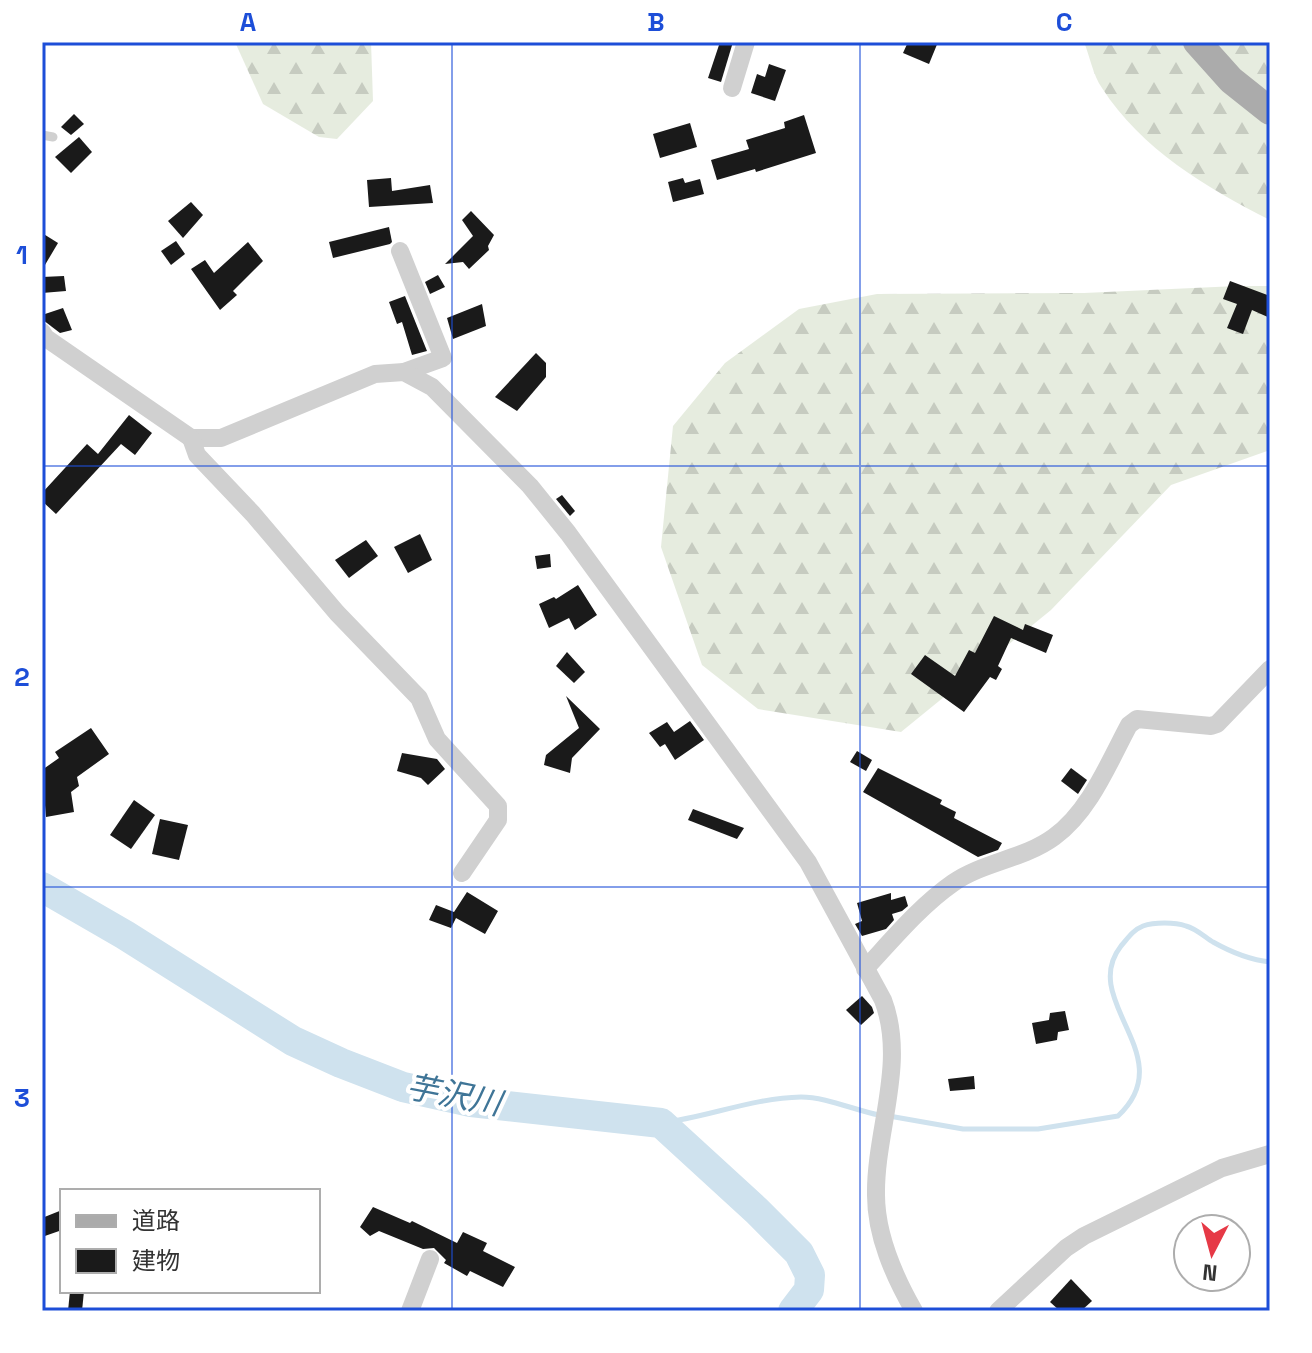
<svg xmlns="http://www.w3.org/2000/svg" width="1312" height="1353" viewBox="0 0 1312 1353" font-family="'Space Grotesk','Noto Sans JP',sans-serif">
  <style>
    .forest { fill: url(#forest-firs) }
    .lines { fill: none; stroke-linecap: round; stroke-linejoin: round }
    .stream { stroke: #cfe2ee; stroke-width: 5 }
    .river { stroke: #cfe2ee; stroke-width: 30 }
    .building { fill: #1a1a1a }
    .lane { stroke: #d0d0d0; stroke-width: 9 }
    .street { stroke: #d0d0d0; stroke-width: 18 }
    .primary { stroke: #ababab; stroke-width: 28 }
    .grid { fill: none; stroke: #1d4ed8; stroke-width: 2; stroke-opacity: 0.55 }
    .labels { text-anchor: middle; stroke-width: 8; stroke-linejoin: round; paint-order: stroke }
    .water-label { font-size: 32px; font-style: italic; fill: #3f7597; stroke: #fff }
    .neatline { fill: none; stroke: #1d4ed8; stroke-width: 3 }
    .grid-label { font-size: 26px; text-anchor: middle; font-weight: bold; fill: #1d4ed8 }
  </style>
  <defs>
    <pattern id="forest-firs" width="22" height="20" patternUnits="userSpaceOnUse" patternTransform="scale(2)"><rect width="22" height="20" fill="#e6ecdf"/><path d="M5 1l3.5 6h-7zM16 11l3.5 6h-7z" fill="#c6cbc0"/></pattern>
  </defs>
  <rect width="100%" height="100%" fill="#fff"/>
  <!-- forest -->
  <g class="forest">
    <path d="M235,42H371L373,101L337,139L319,137L263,104Z"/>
    <path d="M1084,42H1270V220C1207,188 1141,149 1102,88C1093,75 1090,57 1084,42Z"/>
    <path d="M1237,286H1270V450L1171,485L1051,610L901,732L758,709L702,665L661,547L673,426L725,363L799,309L877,294L1084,293Z"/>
  </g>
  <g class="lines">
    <!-- stream -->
    <g class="stream">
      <path d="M889,1116L963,1129H1038L1118,1116C1182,1056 1078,1001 1121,946C1128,938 1133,930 1143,926C1154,922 1175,922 1186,926C1195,928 1205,937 1213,942C1229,951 1251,960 1270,962"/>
      <path d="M661,1123C709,1117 752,1098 801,1097C826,1097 854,1110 879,1115"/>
    </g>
    <!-- river -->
    <path class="river" d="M42,887L125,935L293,1041L341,1063L403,1087L471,1102L661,1123L757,1211L799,1253L810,1275L809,1290L793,1311"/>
  </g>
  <!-- building -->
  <g class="building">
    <path d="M720,42H733L721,82L708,78Z"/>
    <path d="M908,42H938L929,64L903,53Z"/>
    <path d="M769,64L786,70L775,101L751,93L757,74L765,77Z"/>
    <path d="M74,114L84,124L71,135L61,127Z"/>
    <path d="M804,115L816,153L756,172L755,169L717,180L711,160L749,149L746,140L785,128L784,122Z"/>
    <path d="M690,123L697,147L660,158L653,134Z"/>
    <path d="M79,137L92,152L71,173L55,157Z"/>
    <path d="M391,178L392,191L430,185L433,203L369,207L367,180Z"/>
    <path d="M683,178L685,183L700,179L704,194L673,202L668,182Z"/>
    <path d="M191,202L203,215L183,238L168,221Z"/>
    <path d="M471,211L494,235L488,246L489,250L469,269L463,262L445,264L473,236L462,220Z"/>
    <path d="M389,227L392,242L390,244L333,258L329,242Z"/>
    <path d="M42,233L58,243L42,270Z"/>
    <path d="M176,241L185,254L171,265L161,251Z"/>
    <path d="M248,242L263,261L233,291L237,295L220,310L191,269L205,260L214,273Z"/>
    <path d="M438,275L445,287L430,294L425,282Z"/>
    <path d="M64,276L66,291L42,293V277Z"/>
    <path d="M1230,281L1270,296V318L1252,310L1243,334L1227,328L1237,304L1223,299Z"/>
    <path d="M405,296L427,351L412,355L402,322L397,324L389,302Z"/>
    <path d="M482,304L486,326L453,339L447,318Z"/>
    <path d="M63,308L72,330L60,333L43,320L42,315Z"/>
    <path d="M536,353L546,363V377L517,411L495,397Z"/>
    <path d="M129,415L152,433L135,455L121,444L56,514L42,501V493L87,444L98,454Z"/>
    <path d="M562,495L575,511L570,516L556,499Z"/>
    <path d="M420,534L432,560L408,573L394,547Z"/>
    <path d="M366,540L378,556L349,578L335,560Z"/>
    <path d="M550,554L551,567L537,569L535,556Z"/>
    <path d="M578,585L597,615L575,630L569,618L549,628L539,604L554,597L556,599Z"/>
    <path d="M994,616L1023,630L1025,624L1053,635L1046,653L1011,638L998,666L1002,669L996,680L990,677L964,712L911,674L925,655L955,676L969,650L975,653Z"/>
    <path d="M567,652L585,672L574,683L556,666Z"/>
    <path d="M566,696L600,729L572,758L570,773L544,765L546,755L579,728Z"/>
    <path d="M690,721L704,740L675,760L665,744L660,747L649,733L667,722L674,732Z"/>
    <path d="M91,728L109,754L77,777L79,786L71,792L74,812L46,817L42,770L59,758L55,752Z"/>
    <path d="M857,751L872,760L866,771L850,762Z"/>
    <path d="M402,753L437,759L445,769L428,785L421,778L397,771Z"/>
    <path d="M878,768L942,800L940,804L956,812L954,818L1002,843L998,850L978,857L863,792Z"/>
    <path d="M1071,768L1087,780L1078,794L1061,781Z"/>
    <path d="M134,800L155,815L131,849L110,835Z"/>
    <path d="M693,809L744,828L737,839L688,820Z"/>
    <path d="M160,819L188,825L179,860L152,854Z"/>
    <path d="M467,892L498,911L485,934L456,918L451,928L429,920L436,905L454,912Z"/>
    <path d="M891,893V900L905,896L908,906L902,911L892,914L894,920L886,929L862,936L855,924L862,921L857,903Z"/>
    <path d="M862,996L872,1007L874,1013L861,1025L846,1010Z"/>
    <path d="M1065,1011L1069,1030L1058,1032L1057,1040L1036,1044L1032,1023L1049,1020L1050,1013Z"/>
    <path d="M974,1076L975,1089L950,1091L948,1079Z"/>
    <path d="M373,1207L410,1223L412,1221L457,1243L463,1232L487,1243L483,1251L515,1267L503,1287L470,1271L467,1276L444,1263L446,1260L434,1248L423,1249L379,1231L370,1236L360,1227Z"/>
    <path d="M62,1210V1230L42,1237V1218Z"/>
    <path d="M1071,1279L1092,1301L1081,1311H1060L1050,1302Z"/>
    <path d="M70,1291H84L82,1311H68Z"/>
  </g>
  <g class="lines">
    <!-- lane -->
    <path class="lane" d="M42,135L53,137"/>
    <!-- street -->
    <g class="street">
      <path d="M732,88L746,42"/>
      <path d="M400,251L443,358L404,372"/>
      <path d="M42,332L46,338L191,438H221L375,374L404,372L432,387L530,486L568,533L808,862L883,1000C907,1063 875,1131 876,1195C876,1236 894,1276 914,1311"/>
      <path d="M191,438L197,455L253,514L337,613L419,698L437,739L498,806V820L462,873"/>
      <path d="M865,969C892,940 920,906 953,883C983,862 1024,859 1054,837C1090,811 1109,762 1129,725L1137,719L1211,726L1217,724L1270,669"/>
      <path d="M410,1311L430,1259"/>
      <path d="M998,1311L1066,1248L1084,1236L1222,1168L1270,1154"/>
    </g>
    <!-- primary -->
    <path class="primary" d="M1197,42L1231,80L1270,111"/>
  </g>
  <!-- grid -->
  <path class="grid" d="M452,42V1311M860,42V1311M42,466H1270M42,887H1270"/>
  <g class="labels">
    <!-- water labels -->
    <g class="water-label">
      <text transform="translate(454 1095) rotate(11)" y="11">芋沢川</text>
    </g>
  </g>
  <!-- border -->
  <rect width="1312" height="1353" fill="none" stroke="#ffffff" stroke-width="88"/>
  <!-- legend -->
  <rect x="60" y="1189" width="260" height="104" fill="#ffffff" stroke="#adadad" stroke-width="2"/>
  <rect x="76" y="1215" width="40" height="12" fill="#ababab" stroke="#adadad" stroke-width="2"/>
  <text x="132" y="1229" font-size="24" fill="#333333">道路</text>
  <rect x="76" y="1249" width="40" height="24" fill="#1a1a1a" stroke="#adadad" stroke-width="2"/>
  <text x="132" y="1269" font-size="24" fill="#333333">建物</text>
  <!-- north arrow -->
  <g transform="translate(1212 1253) rotate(186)"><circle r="38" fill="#ffffff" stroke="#adadad" stroke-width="2"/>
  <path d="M0-6L14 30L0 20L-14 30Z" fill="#e63946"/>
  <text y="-12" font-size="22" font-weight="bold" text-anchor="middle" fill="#333333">N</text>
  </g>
  <rect x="44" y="44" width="1224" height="1265" class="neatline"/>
  <g class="grid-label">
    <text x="248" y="31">A</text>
    <text x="656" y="31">B</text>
    <text x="1064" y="31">C</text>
    <text x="22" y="264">1</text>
    <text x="22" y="686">2</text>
    <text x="22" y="1107">3</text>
  </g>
</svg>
